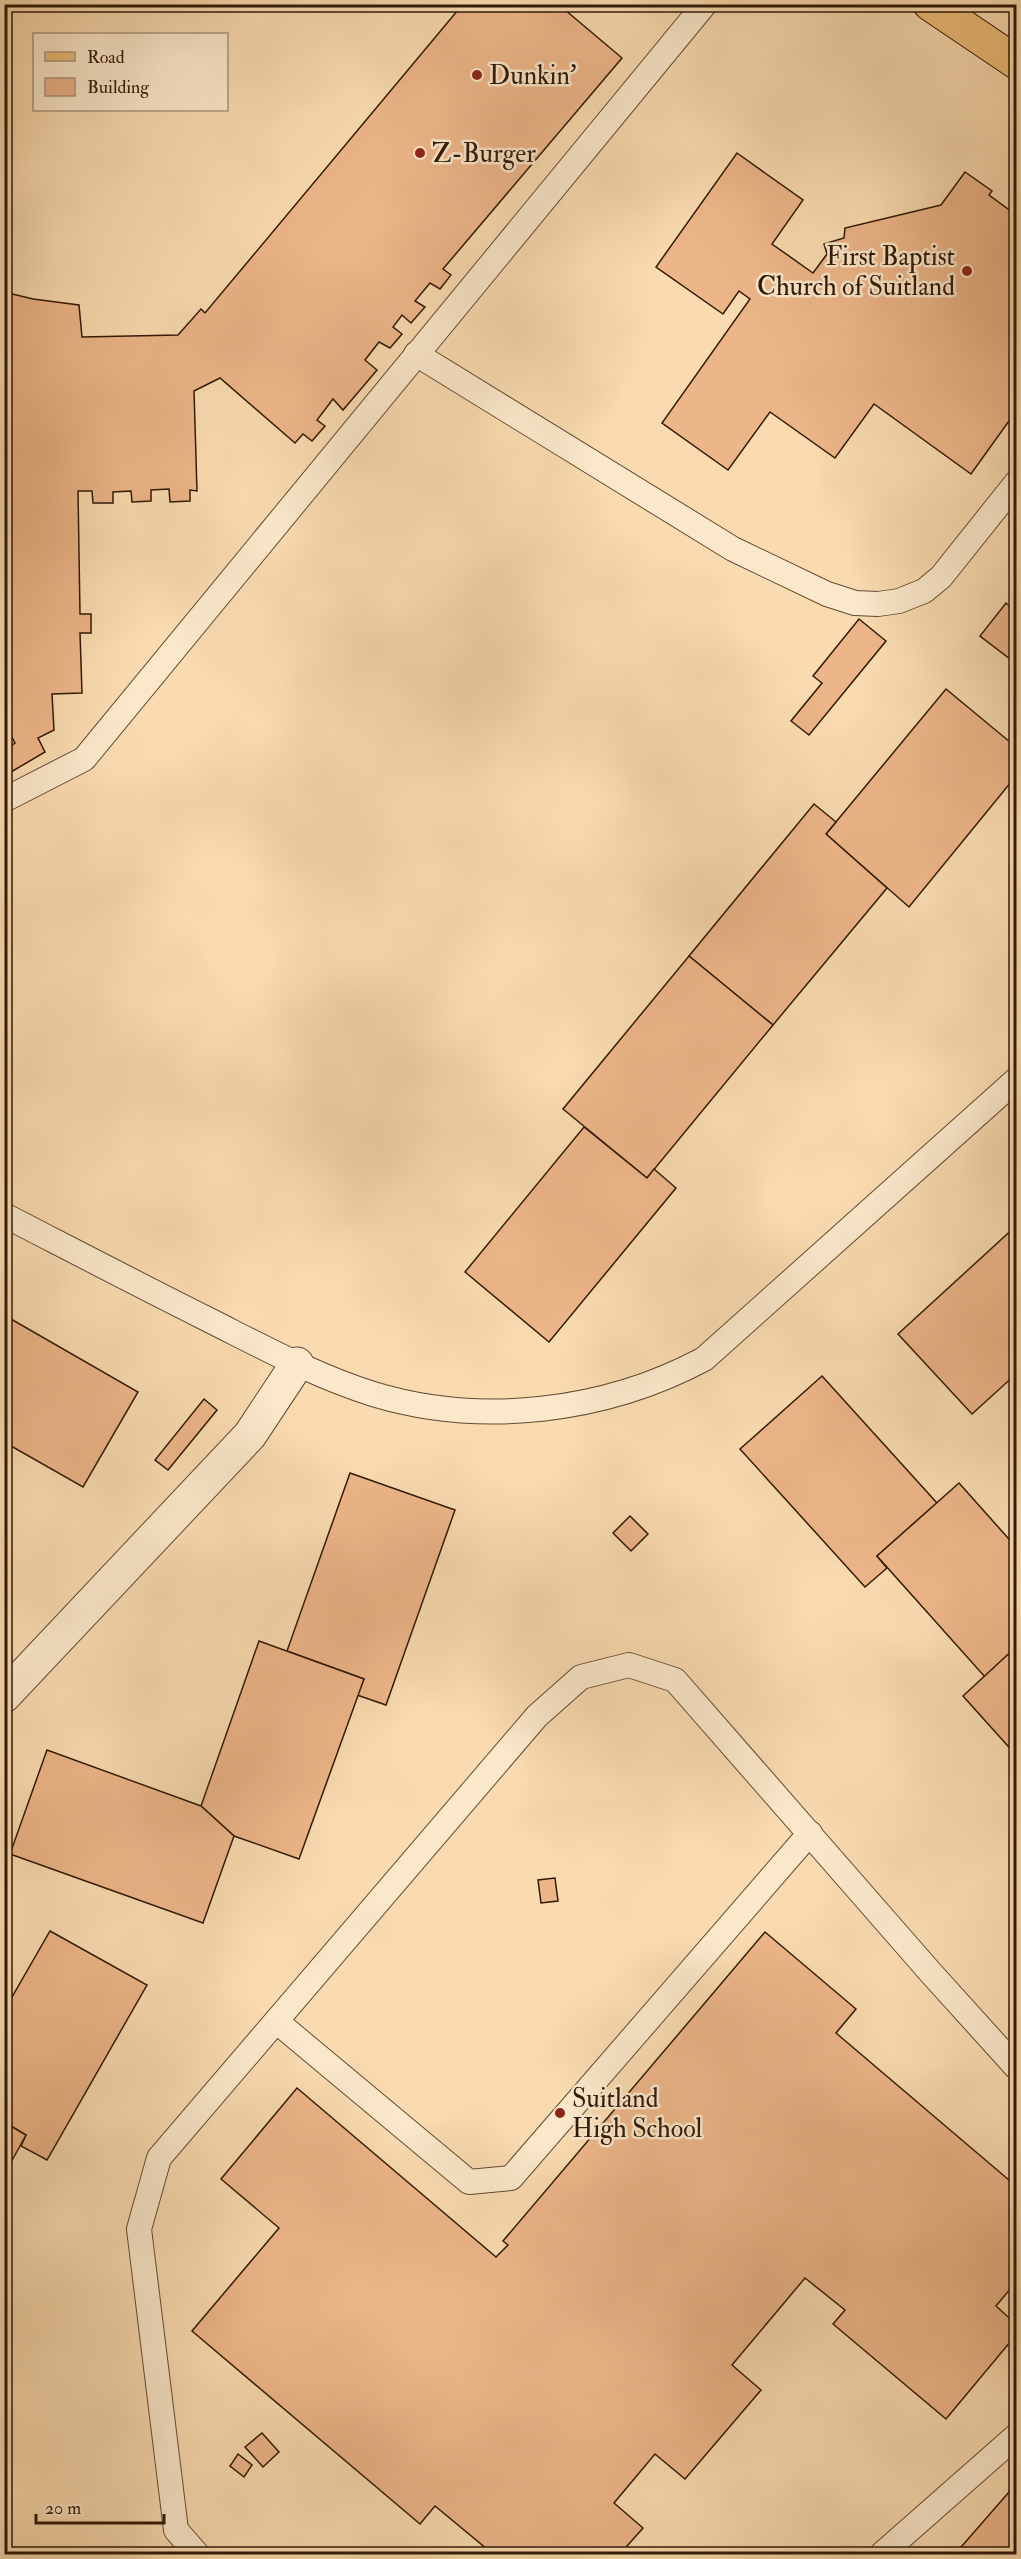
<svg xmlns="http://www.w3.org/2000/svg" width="1021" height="2559" viewBox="0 0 1021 2559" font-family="'IM FELL Double Pica',serif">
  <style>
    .building { fill: #edb689; stroke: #311908; stroke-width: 1.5 }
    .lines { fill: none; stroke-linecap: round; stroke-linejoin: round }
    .lane-casing { stroke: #634a32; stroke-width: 26 }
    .street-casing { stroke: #634a32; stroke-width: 35 }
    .primary-casing { stroke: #311908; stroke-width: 35 }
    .lane { stroke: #fbe8cb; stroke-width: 24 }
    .street { stroke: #fbe8cb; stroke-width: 33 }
    .primary { stroke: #ecbe78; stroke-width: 33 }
    .poi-dot { fill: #8f2418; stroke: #fbe8cb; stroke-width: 2 }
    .labels { text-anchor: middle; stroke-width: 5; stroke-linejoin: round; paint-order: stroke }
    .poi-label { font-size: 26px; fill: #311908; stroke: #fbe8cb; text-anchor: start }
  </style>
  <rect width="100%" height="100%" fill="#f9dbaf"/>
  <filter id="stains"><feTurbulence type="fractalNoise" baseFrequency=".00333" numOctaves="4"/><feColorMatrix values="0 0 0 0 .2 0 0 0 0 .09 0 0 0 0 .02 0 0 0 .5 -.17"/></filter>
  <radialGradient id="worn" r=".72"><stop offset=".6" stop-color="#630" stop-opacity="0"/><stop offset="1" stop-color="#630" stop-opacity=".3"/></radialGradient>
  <!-- building -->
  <g class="building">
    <path d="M463,4H558L622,58L443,269L451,275L440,289L430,283L415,301L425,307L411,323L402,315L393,327L402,334L390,348L379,342L365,360L377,370L343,410L333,399L317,420L325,426L312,441L303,434L295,443L220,378L194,391L197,491L190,490V501L170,502L169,489L151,490V501L132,502L131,491L113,492V503H93L92,491H78L80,614H91V633H80L82,693L52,694L54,730L38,738L45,752L11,772L4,763V751L15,743L4,723V292L33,299L79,305L82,337L178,335L201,309L205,313Z"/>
    <path d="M737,153L803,200L772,244L813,273L827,254L824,244L844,238L845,228L941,205L965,172L992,191L989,195L1016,215V415L1014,414L971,474L874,404L835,458L770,412L728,470L662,423L750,299L739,291L723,314L656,267Z"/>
    <path d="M1006,603L1016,612V658L1014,662L980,636Z"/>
    <path d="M859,619L886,641L809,735L791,721L822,683L813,676Z"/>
    <path d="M946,689L1016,747V776L909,907L826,834Z"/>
    <path d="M814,804L836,822L826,834L887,888L773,1025L689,956Z"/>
    <path d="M689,956L773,1025L647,1178L563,1109Z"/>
    <path d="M584,1127L647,1178L654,1169L676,1188L549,1342L465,1272Z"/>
    <path d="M1016,1226V1374L972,1414L898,1334Z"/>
    <path d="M4,1315L138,1392L83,1487L4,1442Z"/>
    <path d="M822,1376L937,1503L877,1556L887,1568L865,1587L740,1449Z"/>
    <path d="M204,1399L217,1410L168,1470L155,1460Z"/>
    <path d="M350,1473L455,1510L386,1705L357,1695L364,1679L287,1651Z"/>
    <path d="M959,1483L1016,1547V1647L985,1677L877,1556Z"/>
    <path d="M630,1516L648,1534L631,1551L613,1533Z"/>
    <path d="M259,1641L364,1679L299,1859L234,1836L201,1806Z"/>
    <path d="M1016,1647V1755L963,1696Z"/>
    <path d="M47,1750L201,1806L234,1836L203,1923L10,1854Z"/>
    <path d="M555,1878L558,1901L541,1903L538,1880Z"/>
    <path d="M50,1931L147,1985L47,2160L21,2146L26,2135L4,2122V2011Z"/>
    <path d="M765,1932L856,2009L836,2033L1016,2186V2282L996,2306L1016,2324V2335L946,2419L833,2324L845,2310L805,2278L732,2365L761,2390L685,2479L655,2454L614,2503L643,2528L620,2554H493L435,2506L420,2524L192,2331L279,2228L221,2179L297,2088L496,2257L508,2245L503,2241Z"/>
    <path d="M4,2122L26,2135L4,2175Z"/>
    <path d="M262,2433L279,2452L263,2467L245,2447Z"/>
    <path d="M238,2454L252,2465L244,2477L230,2466Z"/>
    <path d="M1016,2484V2554H955Z"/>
  </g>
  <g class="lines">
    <!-- lane casing -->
    <g class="lane-casing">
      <g id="lane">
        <path d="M416,354L733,549L827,594L855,603L878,604L899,601L924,591L941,577L1016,483"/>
        <path d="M4,800L84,759L705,4"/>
        <path d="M4,1215C72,1250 139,1285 207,1319C261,1346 315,1376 373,1394C481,1427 605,1412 704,1359L1016,1080"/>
        <path d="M276,2021L469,2182L511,2178L810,1833"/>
        <path d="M197,2554L176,2530L139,2229L159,2158L537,1716L581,1677L629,1665L675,1680L931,1973L1016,2067"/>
        <path d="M882,2554L1016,2436"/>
      </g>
    </g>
    <!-- street casing -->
    <g class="street-casing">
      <path id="street" d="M4,1696L250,1435L297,1364"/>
    </g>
    <!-- primary casing -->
    <g class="primary-casing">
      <path id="primary" d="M930,4L1016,62"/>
    </g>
    <!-- lane -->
    <use href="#lane" class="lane"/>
    <!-- street -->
    <use href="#street" class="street"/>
    <!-- primary -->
    <use href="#primary" class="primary"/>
  </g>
  <!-- markers -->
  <g class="poi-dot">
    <circle cx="477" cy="75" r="6"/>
    <circle cx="420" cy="153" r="6"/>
    <circle cx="967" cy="271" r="6"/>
    <circle cx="560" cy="2113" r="6"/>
  </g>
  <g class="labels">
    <!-- poi labels -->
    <g class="poi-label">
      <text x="489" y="84">Dunkin'</text>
      <text x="432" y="162">Z-Burger</text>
      <text x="955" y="265" text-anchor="end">First Baptist<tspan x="955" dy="30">Church of Suitland</tspan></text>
      <text x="572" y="2107">Suitland<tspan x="572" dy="30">High School</tspan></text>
    </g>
  </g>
  <!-- margin -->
  <rect width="1021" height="2559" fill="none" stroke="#f9dbaf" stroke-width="24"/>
  <rect x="6" y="6" width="1009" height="2547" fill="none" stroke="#311908" stroke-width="3"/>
  <rect x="12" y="12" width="997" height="2535" fill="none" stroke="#311908" stroke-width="1.5"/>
  <!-- legend -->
  <rect x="33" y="33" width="195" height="78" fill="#fbe8cb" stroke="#aa957d" stroke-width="1.5"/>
  <rect x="45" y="52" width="30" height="9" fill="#ecbe78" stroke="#aa957d" stroke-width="1.5"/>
  <text x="87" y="63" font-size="18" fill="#311908">Road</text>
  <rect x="45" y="78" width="30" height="18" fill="#edb689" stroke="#aa957d" stroke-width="1.5"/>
  <text x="87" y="93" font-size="18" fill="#311908">Building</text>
  <!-- scale -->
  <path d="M36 2514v9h128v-9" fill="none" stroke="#311908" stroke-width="3"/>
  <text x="45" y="2514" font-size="18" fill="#311908" stroke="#fbe8cb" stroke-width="4.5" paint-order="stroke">20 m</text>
  <rect width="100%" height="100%" filter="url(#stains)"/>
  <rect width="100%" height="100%" fill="url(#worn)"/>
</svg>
